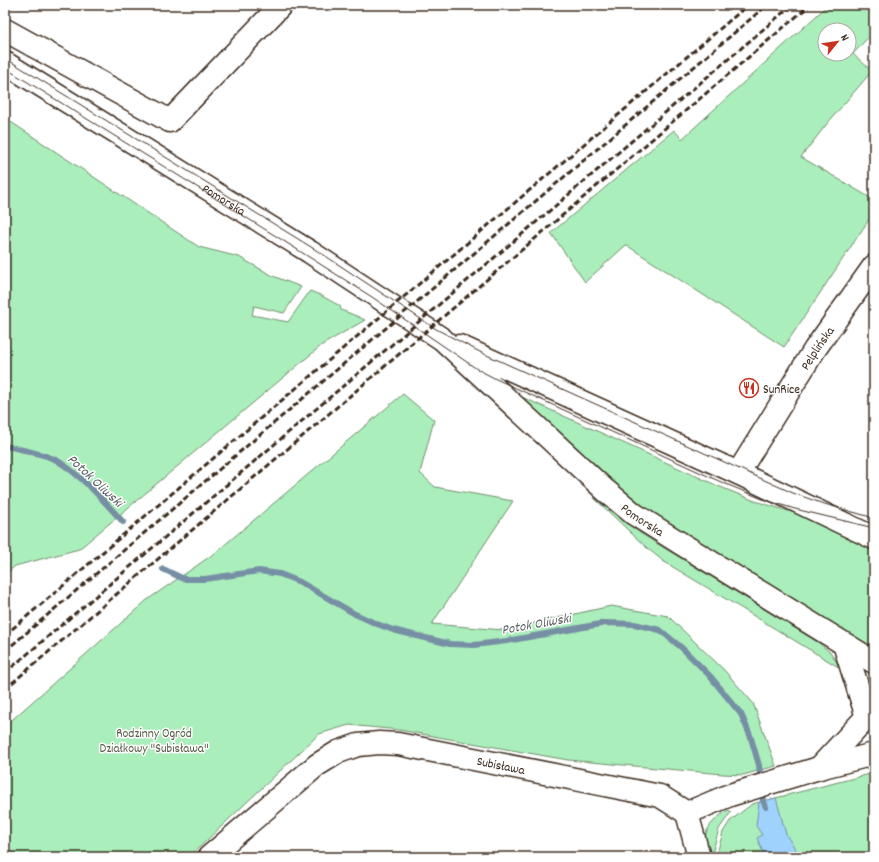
<svg xmlns="http://www.w3.org/2000/svg" width="879" height="862" viewBox="0 0 879 862" font-family="Dekko,sans-serif">
  <style>
    .green { fill: #aaefbb; stroke: #728c6c; fill-rule: evenodd }
    .water { fill: #9fd2fd; stroke: #778fa4 }
    .lines { fill: none; stroke-linecap: round; stroke-linejoin: round }
    .stream { stroke: #778fa4; stroke-width: 6 }
    .street-casing { stroke: #3b2a1e; stroke-width: 25 }
    .secondary-casing { stroke: #3b2a1e; stroke-width: 25 }
    .street { stroke: #fff; stroke-width: 22 }
    .secondary { stroke: #fff; stroke-width: 22 }
    .tram { stroke: #3b2a1e; stroke-width: 1 }
    .rail { stroke: #3b2a1e; stroke-width: 3; stroke-dasharray: 6 3; stroke-linecap: butt }
    .labels { text-anchor: middle; stroke-width: 3; stroke-linejoin: round; paint-order: stroke }
    .street-label { font-size: 13px; fill: #3b2a1e; stroke: #fff }
    .poi-label { font-size: 13px; fill: #3b2a1e; stroke: #fff; text-anchor: start }
    .park-label { font-size: 13px; fill: #575b45; stroke: #fff }
    .water-label { font-size: 14px; font-style: italic; fill: #595c61; stroke: #fff }
  </style>
  <rect width="100%" height="100%" fill="#fff"/>
  <filter id="ink" filterUnits="userSpaceOnUse"><feTurbulence type="fractalNoise" baseFrequency=".025" numOctaves="2"/><feDisplacementMap in="SourceGraphic" scale="8" xChannelSelector="R" yChannelSelector="G"/><feConvolveMatrix kernelMatrix="1 2 1 2 8 2 1 2 1" color-interpolation-filters="sRGB"/></filter>
  <g filter="url(#ink)">
    <!-- green -->
    <g class="green">
      <path d="M828,5H874V31L853,54L872,71L826,125L801,157L874,200V212L784,347L626,245L585,282L551,233L674,130L682,139ZM825,30H849V54H825Z"/>
      <path d="M5,118L199,247L239,257L273,276L301,287L284,313L254,306L252,315L288,322L310,291L320,295L340,306L341,310C349,313 357,316 365,320L322,345L79,549L15,566L5,575Z"/>
      <path d="M403,394L434,420L420,473L435,487L513,501L432,624L503,630L611,606L668,616L724,670L753,703L776,766L743,775L723,774L568,760L399,730L349,725L319,734L189,857H5V726L147,600L215,553Z"/>
      <path d="M522,397L718,486L755,501L805,516L874,550V649L639,504L599,471Z"/>
      <path d="M593,497L640,533L819,643L831,653L840,668L663,561L647,548Z"/>
      <path d="M874,773V857H716L723,832L730,821L752,804Z"/>
      <path d="M729,810L731,812L719,829L711,857H709C707,851 705,845 705,838C706,826 719,815 729,810Z"/>
    </g>
    <!-- water -->
    <path class="water" d="M776,798L786,834L800,857H765L757,838L762,835L756,826L759,802Z"/>
    <g class="lines">
      <!-- stream -->
      <g class="stream">
        <path d="M5,446C19,449 46,454 58,461C83,477 103,500 123,522"/>
        <path d="M163,569L184,579H205L259,571L280,574L300,582L355,614L377,624L393,630L450,644L474,645L507,641L606,623L634,624L660,630L682,648L710,676L741,714L750,735L759,765L763,801L766,807"/>
      </g>
      <!-- street casing -->
      <g class="street-casing">
        <g id="street">
          <path d="M5,30L170,121L281,5"/>
          <path id="s1" d="M738,473L815,349L874,266"/>
          <path d="M819,768L874,709"/>
          <path d="M687,813L730,795L819,768L874,754"/>
          <path d="M687,813L699,857"/>
          <path id="s2" d="M209,857L317,765L338,752L358,745L379,743L398,744L660,796L687,813"/>
        </g>
      </g>
      <!-- secondary casing -->
      <g class="secondary-casing">
        <g id="secondary">
          <path id="s3" d="M5,63L310,252L442,339L605,490L634,514L680,543L874,662"/>
          <path d="M459,346L738,473L874,538"/>
          <path d="M844,644L867,717"/>
        </g>
      </g>
      <!-- street -->
      <use href="#street" class="street"/>
      <!-- secondary -->
      <use href="#secondary" class="secondary"/>
      <!-- tram -->
      <g class="tram">
        <path d="M5,58L324,255L436,329L480,352L793,493L821,503L874,518"/>
        <path d="M5,68L279,238L372,297L477,369L496,379L721,482L765,500L795,509L874,528"/>
      </g>
      <!-- rail -->
      <g class="rail">
        <path d="M5,635L748,5"/>
        <path d="M5,651L767,5"/>
        <path d="M5,673L792,5"/>
        <path d="M5,689L810,5"/>
      </g>
    </g>
  </g>
  <!-- icons -->
  <defs>
    <g id="restaurant-ring" transform="scale(1)"><circle r="9.5" fill="#fff" stroke="#c8321e" stroke-width="1.5"/><path d="M-5-6h1v4h1v-4h1v4h1v-4h1v5L-1.5 .5V6h-2V.5L-5-1ZM5-6V6H3V1.5H1.5Q1.5-4 5-6Z" fill="#c8321e"/></g>
  </defs>
  <g fill-rule="evenodd">
    <use href="#restaurant-ring" x="749" y="388"/>
  </g>
  <g class="labels">
    <!-- street labels -->
    <g class="street-label">
      <text dy="5" stroke="none"><textPath href="#s3" startOffset="258">Pomorska</textPath></text>
      <text dy="5" stroke="none"><textPath href="#s1" startOffset="148">Pelplińska</textPath></text>
      <text dy="5" stroke="none"><textPath href="#s3" startOffset="787">Pomorska</textPath></text>
      <text dy="5" stroke="none"><textPath href="#s2" startOffset="333">Subisława</textPath></text>
    </g>
    <!-- poi labels -->
    <g class="poi-label">
      <text x="763" y="393">SunRice</text>
    </g>
    <!-- park labels -->
    <g class="park-label">
      <text x="154" y="737">Rodzinny Ogród<tspan x="154" dy="15">Działkowy "Subisława"</tspan></text>
    </g>
    <!-- water labels -->
    <g class="water-label">
      <text transform="translate(96 480) rotate(43)" y="5">Potok Oliwski</text>
      <text transform="translate(536 623) rotate(-10)" y="5">Potok Oliwski</text>
    </g>
  </g>
  <!-- margin -->
  <rect width="879" height="862" fill="none" stroke="#fff" stroke-width="20"/>
  <rect x="10" y="10" width="859" height="842" fill="none" stroke="#3b2a1e" stroke-width="1.5" filter="url(#ink)"/>
  <!-- north arrow -->
  <g transform="translate(837 42) rotate(60)"><circle r="19" fill="#ffffff" stroke="#b1aaa5"/>
  <path d="M0-3L7 15L0 10L-7 15Z" fill="#c8321e"/>
  <text y="-6" font-size="11" font-weight="bold" text-anchor="middle" fill="#3b2a1e">N</text>
  </g>
</svg>
